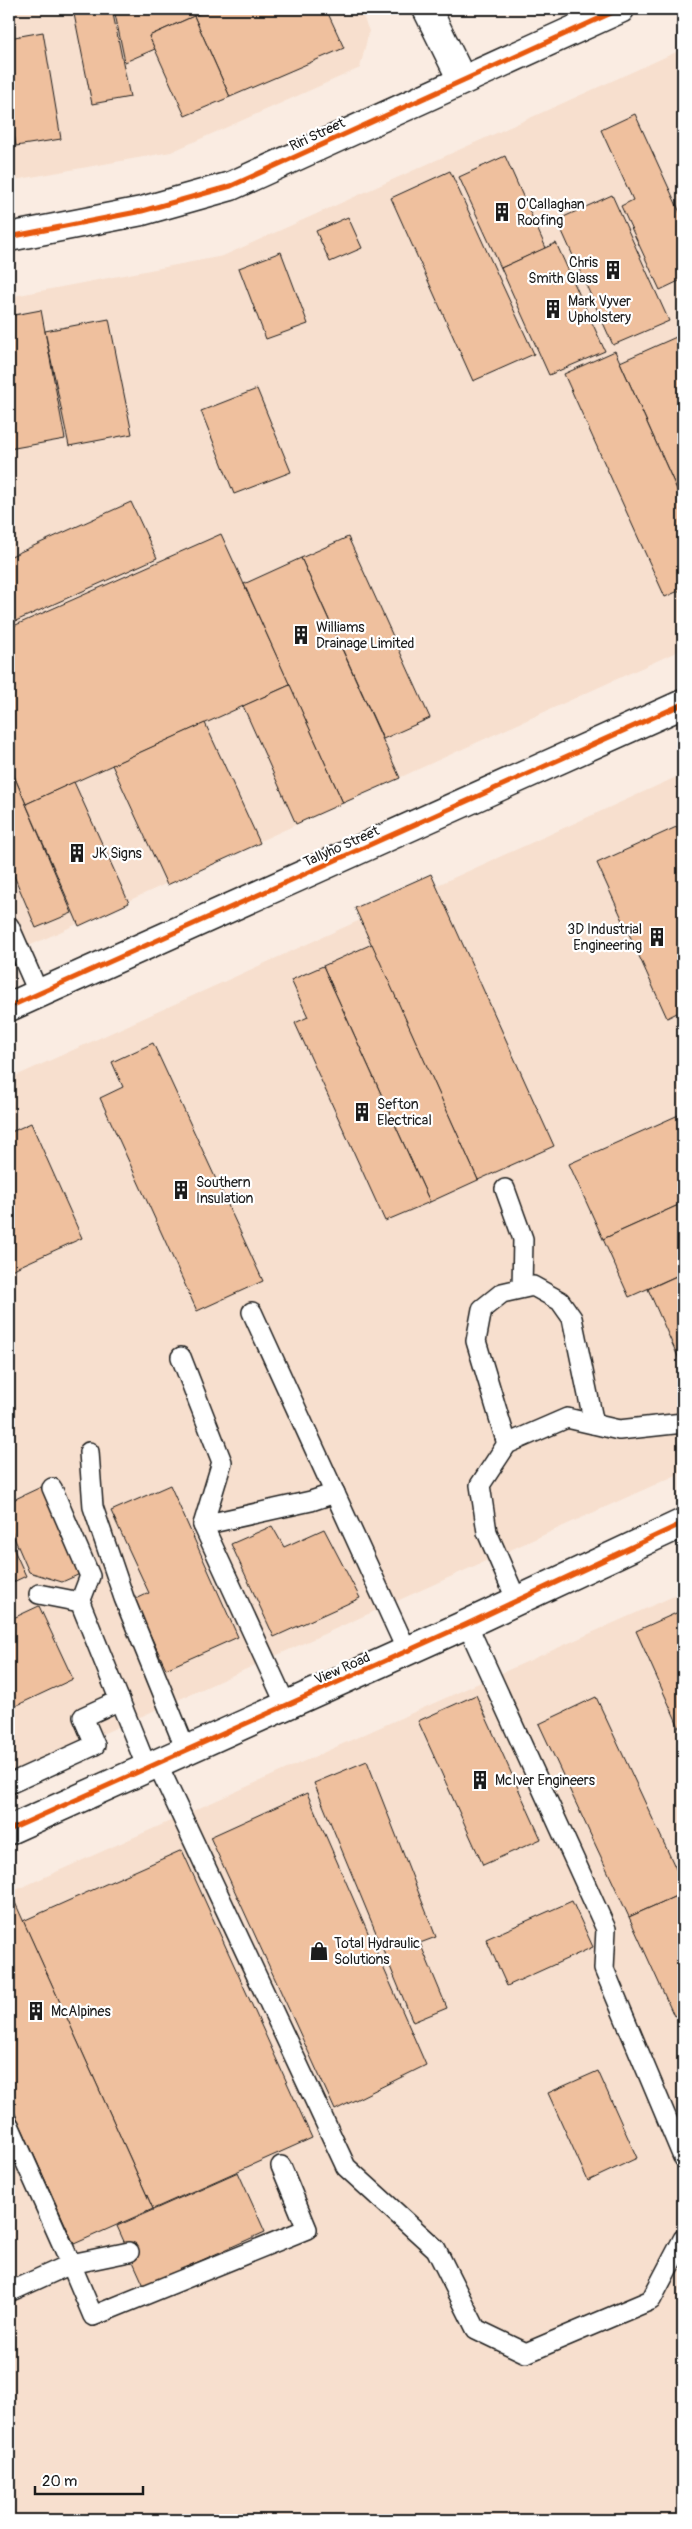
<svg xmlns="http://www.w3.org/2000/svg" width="692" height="2529" viewBox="0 0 692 2529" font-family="Pangolin,sans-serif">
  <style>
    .built { fill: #f7dfce }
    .building { fill: #efc09e; stroke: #1c1c1c }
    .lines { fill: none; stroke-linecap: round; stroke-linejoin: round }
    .lane-casing { stroke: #1c1c1c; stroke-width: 22 }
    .street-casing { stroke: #1c1c1c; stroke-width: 31 }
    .lane { stroke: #fff; stroke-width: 19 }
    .street { stroke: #fff; stroke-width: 28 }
    .cycleway-casing { stroke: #fff; stroke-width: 8 }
    .cycleway { stroke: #e8590c; stroke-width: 5 }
    .labels { text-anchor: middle; stroke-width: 4.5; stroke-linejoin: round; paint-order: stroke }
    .street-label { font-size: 14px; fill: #1c1c1c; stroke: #fff }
    .poi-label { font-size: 14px; fill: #1c1c1c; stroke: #fff; text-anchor: start }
  </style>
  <rect width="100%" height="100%" fill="#faece2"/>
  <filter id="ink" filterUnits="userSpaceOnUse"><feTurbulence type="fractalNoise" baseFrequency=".02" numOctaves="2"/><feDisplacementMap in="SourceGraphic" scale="10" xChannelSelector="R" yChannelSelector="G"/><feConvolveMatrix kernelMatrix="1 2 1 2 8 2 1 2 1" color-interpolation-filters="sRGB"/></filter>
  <g filter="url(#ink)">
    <!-- built -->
    <g class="built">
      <path d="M9,9H360L369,31L360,68L171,152L9,181Z"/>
      <path d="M683,49V649L9,955V297L223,256Z"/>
      <path d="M683,774V1472L9,1776V1079Z"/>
      <path d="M683,1592V2520H9V1893Z"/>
    </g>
    <!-- building -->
    <g class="building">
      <path d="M73,9H112L130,97L92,104Z"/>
      <path d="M114,9H190L194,16L149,36L155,49L125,62Z"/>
      <path d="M210,9H326L344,48L230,97L194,16Z"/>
      <path d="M194,16L230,97L185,116L149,36Z"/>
      <path d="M43,32L61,139L16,146L9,102V38Z"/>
      <path d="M635,114L683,219V279L660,290L621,206L633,200L601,130Z"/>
      <path d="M505,156L546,248L501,268L459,177Z"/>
      <path d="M450,171L534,354L473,381L391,198Z"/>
      <path d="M612,195L669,321L613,345L557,220Z"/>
      <path d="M348,217L362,248L330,262L316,231Z"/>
      <path d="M556,243L605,351L549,375L501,268Z"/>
      <path d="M281,252L308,324L266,339L239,268Z"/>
      <path d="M41,310L65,439L9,449V316Z"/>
      <path d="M109,319L132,434L69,446L45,331Z"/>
      <path d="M683,334V503L620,362Z"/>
      <path d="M615,351L683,503V589L665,597L564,374Z"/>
      <path d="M257,389L291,472L234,494L201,411Z"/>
      <path d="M131,502L157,558L9,624V557Z"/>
      <path d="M221,534L290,685L26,804L9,764V628Z"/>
      <path d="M348,537L430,718L383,739L301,558Z"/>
      <path d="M301,558L400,778L343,803L244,584Z"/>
      <path d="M290,685L343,803L296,824L243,706Z"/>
      <path d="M205,723L260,843L167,885L112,765Z"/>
      <path d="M9,764L72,913L36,928L9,864Z"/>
      <path d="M74,782L129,903L79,926L26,804Z"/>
      <path d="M683,824V1010L667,1018L597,863Z"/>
      <path d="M431,874L554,1146L478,1180L355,908Z"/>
      <path d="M372,944L478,1180L430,1202L323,966Z"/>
      <path d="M323,966L430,1202L385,1221L295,1023L308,1017L291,980Z"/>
      <path d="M153,1043L263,1281L197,1311L100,1098L123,1087L112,1062Z"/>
      <path d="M683,1113V1203L603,1239L569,1164Z"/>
      <path d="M31,1123L82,1238L9,1271V1133Z"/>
      <path d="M683,1203V1273L629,1297L603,1239Z"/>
      <path d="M683,1273V1368L648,1289Z"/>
      <path d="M170,1485L238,1637L166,1669L134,1600L149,1593L111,1511Z"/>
      <path d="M41,1487L80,1574L62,1582L29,1572L9,1526V1502Z"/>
      <path d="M272,1526L284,1547L324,1529L360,1598L274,1637L231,1544Z"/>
      <path d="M9,1539L26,1576L9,1584Z"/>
      <path d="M39,1606L73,1679L9,1709V1620Z"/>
      <path d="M683,1610V1736L636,1631Z"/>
      <path d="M476,1695L541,1839L483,1865L418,1721Z"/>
      <path d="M596,1697L683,1884V1893L629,1917L539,1724Z"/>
      <path d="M367,1761L436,1937L420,1943L447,2008L413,2022L314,1783Z"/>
      <path d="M307,1793L426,2065L335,2110L210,1837Z"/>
      <path d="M182,1850L312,2138L153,2209L23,1921Z"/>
      <path d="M683,1893V2012L674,2016L629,1917Z"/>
      <path d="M13,1898L153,2209L74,2244L9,2100V1899Z"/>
      <path d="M572,1901L593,1947L507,1986L486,1939Z"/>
      <path d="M598,2071L637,2158L588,2181L548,2093Z"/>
      <path d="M238,2172L265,2232L144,2286L117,2226Z"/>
    </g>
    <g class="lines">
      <!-- lane casing -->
      <g class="lane-casing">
        <g id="lane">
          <path d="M9,926L39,994"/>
          <path d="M505,1189L523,1239L522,1288"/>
          <path d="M252,1312L407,1651"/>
          <path d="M181,1357L222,1462L203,1525L286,1705"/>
          <path d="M507,1444L476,1341L482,1309L502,1293L533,1286L560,1301L572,1318L594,1424"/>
          <path d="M89,1452L93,1507L124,1598L186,1750"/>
          <path d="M52,1488L90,1576L80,1602"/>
          <path d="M203,1525L311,1501L335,1493"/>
          <path d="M39,1594L80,1602L147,1768"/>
          <path d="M517,1601L487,1532L480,1485L507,1444L567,1418L619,1430L683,1423"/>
          <path d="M467,1624L606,1929L604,1969L683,2157"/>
          <path d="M157,1763L346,2167L436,2249L476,2329L526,2353L651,2300L683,2239"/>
          <path d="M9,1784L95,1745L83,1717L120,1700"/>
          <path d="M9,2125L71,2264L9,2292"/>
          <path d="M129,2252L71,2264L93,2316L307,2229L281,2166"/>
        </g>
      </g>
      <!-- street casing -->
      <g class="street-casing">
        <g id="street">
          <path d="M427,9L462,80"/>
          <path d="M9,237L142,211L231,186L620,9"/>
          <path d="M9,1007L683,704"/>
          <path d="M9,1830L467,1624L683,1523"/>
        </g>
      </g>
      <!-- lane -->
      <use href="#lane" class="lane"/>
      <!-- street -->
      <use href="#street" class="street"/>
      <!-- cycleway casing -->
      <g class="cycleway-casing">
        <g id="cycleway">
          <path d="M9,237L142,211L231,186L620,9"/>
          <path d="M9,1007L683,704"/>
          <path d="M9,1830L467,1624L683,1523"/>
        </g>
      </g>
      <!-- cycleway -->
      <use href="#cycleway" class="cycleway"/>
    </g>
  </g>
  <!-- icons -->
  <defs>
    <g id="building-bare" transform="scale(1.5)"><path d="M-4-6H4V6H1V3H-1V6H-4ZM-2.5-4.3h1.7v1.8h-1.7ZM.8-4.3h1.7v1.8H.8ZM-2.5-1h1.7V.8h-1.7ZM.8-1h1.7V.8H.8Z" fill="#1c1c1c" stroke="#fff" stroke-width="2.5" paint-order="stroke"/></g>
    <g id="shop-bare" transform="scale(1.5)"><path d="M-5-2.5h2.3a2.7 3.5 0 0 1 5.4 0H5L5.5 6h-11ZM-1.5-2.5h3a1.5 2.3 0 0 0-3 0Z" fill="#1c1c1c" stroke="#fff" stroke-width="2.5" paint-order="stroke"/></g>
  </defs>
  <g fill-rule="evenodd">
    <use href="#building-bare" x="502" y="212"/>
    <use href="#building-bare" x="613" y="270"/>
    <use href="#building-bare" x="553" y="309"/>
    <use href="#building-bare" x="301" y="635"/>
    <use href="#building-bare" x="77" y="853"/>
    <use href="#building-bare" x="657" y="937"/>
    <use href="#building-bare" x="362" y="1112"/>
    <use href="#building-bare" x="181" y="1190"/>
    <use href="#building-bare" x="480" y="1780"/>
    <use href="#shop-bare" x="319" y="1951"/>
    <use href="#building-bare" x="36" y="2011"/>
  </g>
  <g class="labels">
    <!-- street labels -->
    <g class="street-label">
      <text transform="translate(317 134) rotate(-25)" y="5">Riri Street</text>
      <text transform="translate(341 846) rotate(-24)" y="5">Tallyho Street</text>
      <text transform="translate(342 1668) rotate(-24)" y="5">View Road</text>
    </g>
    <!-- poi labels -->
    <g class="poi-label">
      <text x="517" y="209">O'Callaghan<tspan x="517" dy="16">Roofing</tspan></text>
      <text x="598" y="267" text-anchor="end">Chris<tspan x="598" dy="16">Smith Glass</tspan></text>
      <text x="568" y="306">Mark Vyver<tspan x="568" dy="16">Upholstery</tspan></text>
      <text x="316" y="632">Williams<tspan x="316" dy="16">Drainage Limited</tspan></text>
      <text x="92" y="858">JK Signs</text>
      <text x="642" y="934" text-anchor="end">3D Industrial<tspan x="642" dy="16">Engineering</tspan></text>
      <text x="377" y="1109">Sefton<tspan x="377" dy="16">Electrical</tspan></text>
      <text x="196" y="1187">Southern<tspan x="196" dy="16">Insulation</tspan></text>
      <text x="495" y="1785">McIver Engineers</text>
      <text x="334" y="1948">Total Hydraulic<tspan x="334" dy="16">Solutions</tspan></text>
      <text x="51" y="2016">McAlpines</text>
    </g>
  </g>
  <!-- margin -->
  <rect width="692" height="2529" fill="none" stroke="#fff" stroke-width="30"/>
  <rect x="15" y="15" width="662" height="2499" fill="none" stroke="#1c1c1c" stroke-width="2" filter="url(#ink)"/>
  <!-- scale -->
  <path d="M35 2486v8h108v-8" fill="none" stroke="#1c1c1c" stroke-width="2.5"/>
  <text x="42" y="2486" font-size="15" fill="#1c1c1c" stroke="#ffffff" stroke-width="4" paint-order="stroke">20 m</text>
</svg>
